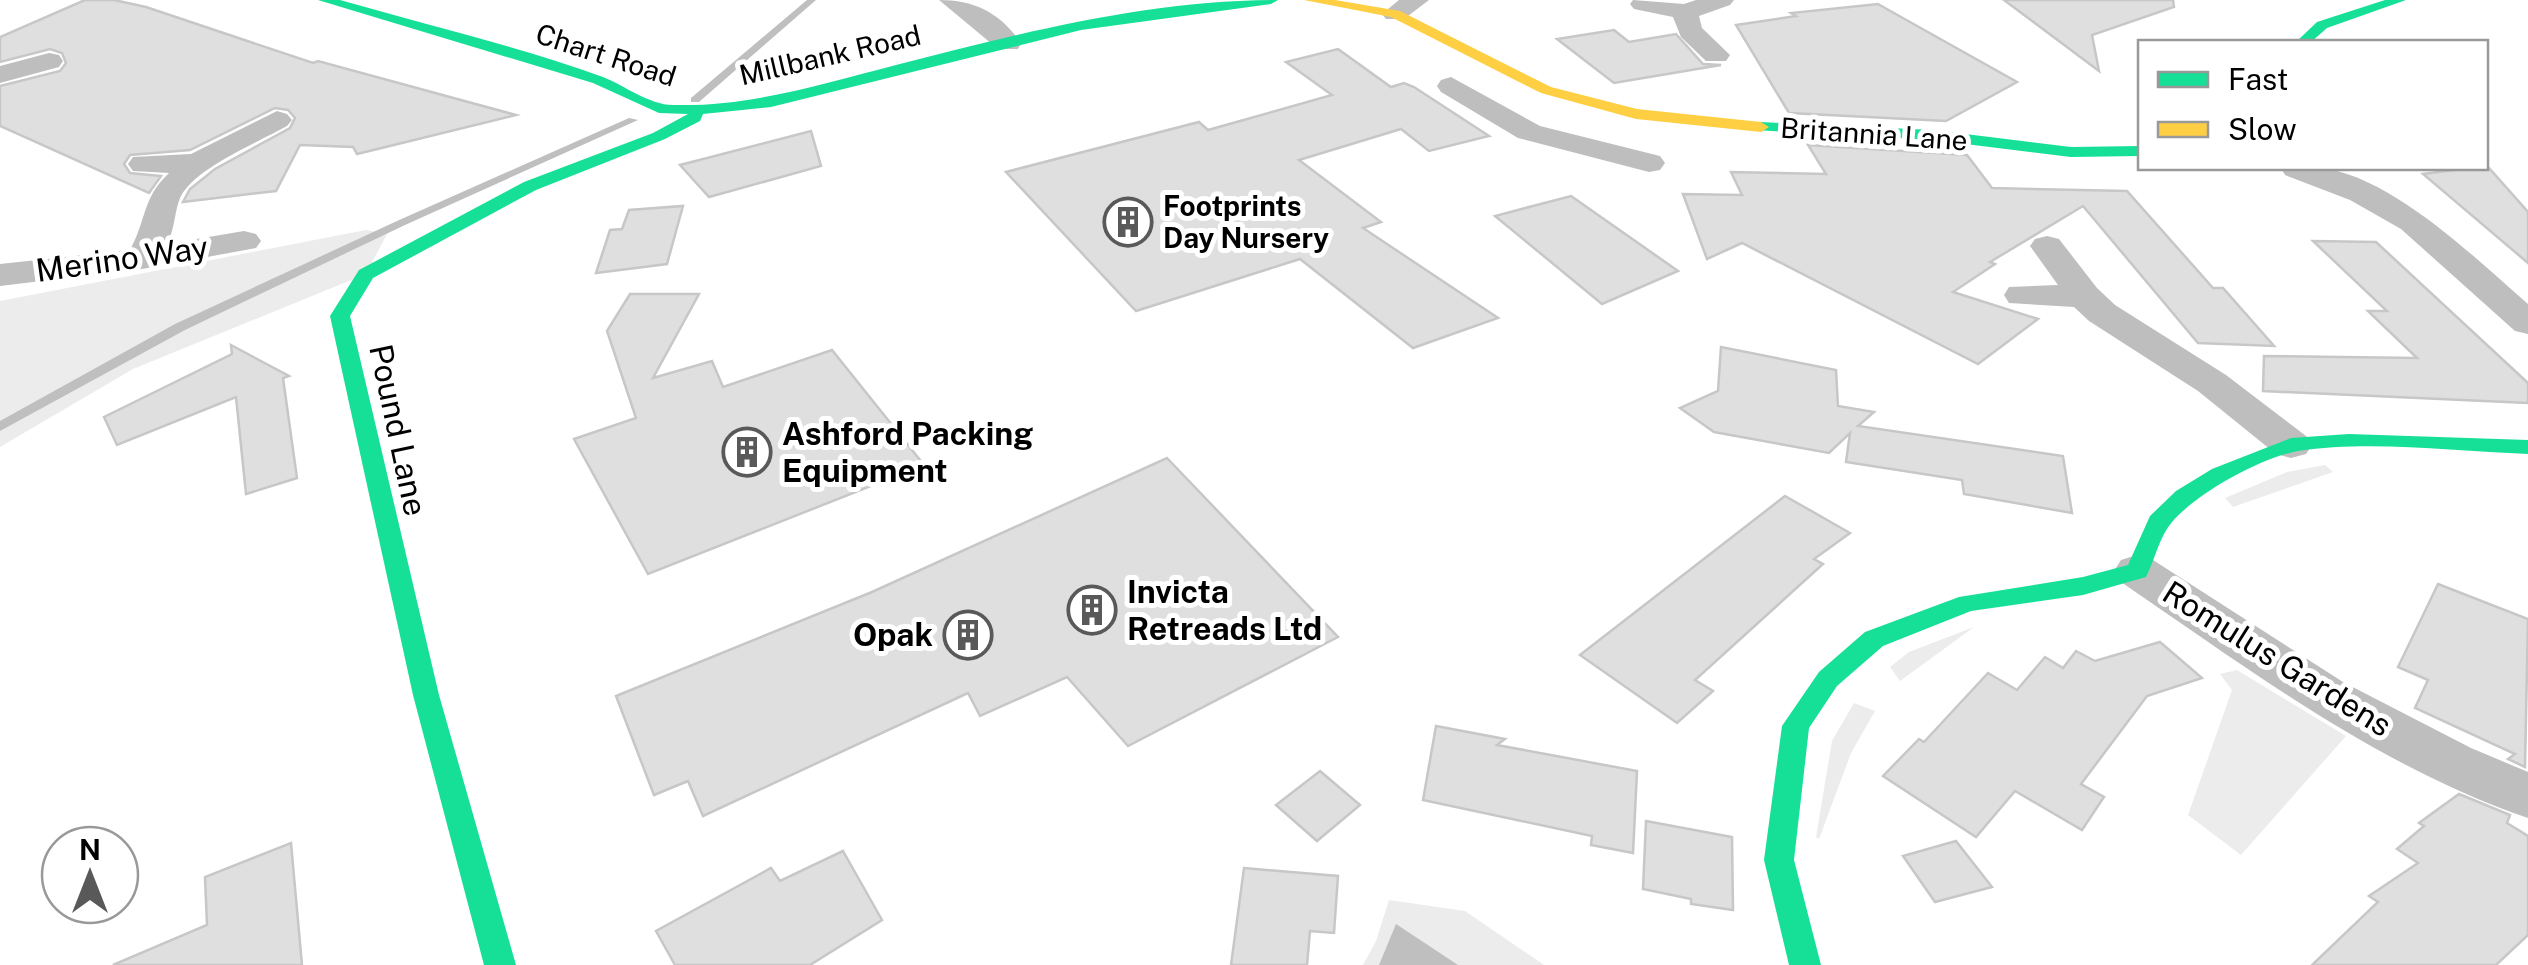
<svg xmlns="http://www.w3.org/2000/svg" width="2528" height="965" viewBox="0 0 2528 965" font-family="'Public Sans',sans-serif">
  <style>
    .green { fill: #ececec }
    .water { fill: #bfbfbf }
    .lines { fill: none; stroke-linecap: round; stroke-linejoin: round }
    .stream { fill: #bfbfbf; fill-rule: evenodd }
    .building { fill: #dfdfdf; stroke: #c7c7c7; stroke-width: 2.5 }
    .street { fill: #bebebe; fill-rule: evenodd }
    .fast { fill: #16e098; fill-rule: evenodd }
    .slow { fill: #ffcf43; fill-rule: evenodd }
    .labels { text-anchor: middle; stroke-width: 10; stroke-linejoin: round; paint-order: stroke }
    .far-street-label { font-size: 28px; fill: #000; stroke: #fff }
    .far-poi-label { font-size: 28px; font-weight: bold; fill: #000; stroke: #fff; text-anchor: start }
    .street-label { font-size: 32px; fill: #000; stroke: #fff }
    .poi-label { font-size: 32px; font-weight: bold; fill: #000; stroke: #fff; text-anchor: start }
  </style>
  <rect width="100%" height="100%" fill="#fff"/>
  <!-- green -->
  <g class="green">
    <path d="M366,230L387,234L366,274L133,369L0,447V301Z"/>
    <path d="M2325,465L2333,472L2233,507L2225,498L2287,472Z"/>
    <path d="M1974,627L1900,681L1890,667L1909,652Z"/>
    <path d="M2237,670L2346,736L2241,855L2188,815L2232,690L2220,674Z"/>
    <path d="M1854,703L1875,711L1851,753L1819,839L1816,837L1832,741Z"/>
    <path d="M1389,900L1465,911L1544,965H1363L1376,941Z"/>
  </g>
  <!-- water -->
  <path class="water" d="M1396,924L1458,965H1379Z"/>
  <g class="lines">
    <!-- stream -->
    <g class="stream">
      <path d="M807,0H816L699,102H691V98Z"/>
      <path d="M629,118L638,120L405,225L185,330L0,431V421L175,324L397,221Z"/>
    </g>
  </g>
  <!-- building -->
  <g class="building">
    <path d="M85,0H114L146,7L313,63L318,61L516,115L357,154L353,147L300,145L276,191L183,202L190,189L215,169L290,128L295,118L288,110L275,108L190,150L130,155L124,164L130,173L161,176L149,193L0,126V86L60,71L66,63L62,53L50,49L0,62V37Z"/>
    <path d="M2004,0H2173L2174,7L2092,35L2099,71Z"/>
    <path d="M1878,4L1885,8L2017,82L1946,121L1789,113L1736,25L1796,16L1791,13Z"/>
    <path d="M1614,30L1629,42L1676,34L1703,64L1721,65L1614,83L1557,39Z"/>
    <path d="M1338,49L1391,87L1404,83L1414,87L1489,136L1429,151L1401,129L1299,160L1381,222L1363,228L1498,318L1413,348L1300,259L1136,311L1006,172L1199,122L1208,130L1332,95L1286,62Z"/>
    <path d="M811,131L821,166L709,197L680,165Z"/>
    <path d="M1808,145L1967,155L1992,188L2127,191L2213,288H2223L2274,346L2198,343L2083,206L1990,262L1995,264L1953,292L2038,319L1978,364L1742,243L1707,259L1683,194L1742,195L1731,172L1826,174Z"/>
    <path d="M2470,168H2489L2528,212V263L2423,174Z"/>
    <path d="M1571,196L1678,271L1602,304L1495,216Z"/>
    <path d="M683,206L667,264L596,273L610,230L622,229L629,210Z"/>
    <path d="M2313,241L2376,242L2528,383V403L2263,391L2264,356L2417,358L2368,311H2387Z"/>
    <path d="M630,294H699L653,378L712,361L723,387L832,350L924,465L648,574L574,439L636,418L607,331Z"/>
    <path d="M231,345L289,376L283,378L297,478L246,494L236,397L117,445L104,417L232,354Z"/>
    <path d="M1721,347L1836,370L1838,406L1874,412L1858,426L2063,456L2072,513L1964,494L1962,480L1846,462L1850,433L1829,453L1714,432L1680,408L1718,391Z"/>
    <path d="M1167,458L1338,637L1128,746L1067,677L980,716L968,693L703,816L688,781L654,795L616,696L872,592Z"/>
    <path d="M1785,496L1850,533L1814,559L1823,564L1695,680L1713,691L1677,723L1580,655Z"/>
    <path d="M2438,584L2528,619L2525,767L2508,759L2515,754L2415,708L2428,680L2398,667Z"/>
    <path d="M2160,642L2202,678L2147,696L2081,784L2104,797L2082,830L2015,791L1976,837L1883,776L1919,739L1924,742L1988,673L2017,690L2045,657L2063,668L2076,651L2095,661Z"/>
    <path d="M1436,726L1505,739L1497,745L1637,771L1633,853L1591,845L1592,836L1423,800Z"/>
    <path d="M1320,771L1360,805L1317,841L1276,805Z"/>
    <path d="M2459,794L2510,815L2507,823L2528,836V935L2496,965H2312L2378,902L2369,896L2418,863L2397,849L2424,826L2419,823Z"/>
    <path d="M1646,821L1732,837L1733,910L1691,904V899L1643,889Z"/>
    <path d="M1956,841L1992,887L1935,902L1903,856Z"/>
    <path d="M291,843L302,965H113L207,925L205,877Z"/>
    <path d="M843,851L882,920L810,965H675L656,931L771,868L780,881Z"/>
    <path d="M1244,868L1338,876L1334,933L1310,931L1307,965H1231Z"/>
  </g>
  <g class="lines">
    <!-- street -->
    <g class="street">
      <path d="M939,0C975,0 1000,13 1021,43L1018,49H998Z"/>
      <path d="M1399,0H1429L1404,19H1386L1382,14Z"/>
      <path d="M1633,0L1684,4L1696,0H1734L1730,5L1699,16L1702,28L1730,55L1726,61H1706L1681,37L1673,17L1634,9L1630,4Z"/>
      <path d="M49,53L59,55L63,61L59,67L0,83V66Z"/>
      <path d="M1451,77L1540,126L1660,156L1665,163L1660,170L1649,172L1518,138L1441,92L1437,86L1441,80Z"/>
      <path d="M277,111L287,114L292,120L287,126C259,142 194,168 180,198C174,213 175,229 167,244L244,231L256,234L261,241L256,248L142,269L0,286V264L130,250C147,219 142,198 169,173L133,171L128,164L133,157L191,154Z"/>
      <path d="M2281,168C2294,168 2307,166 2320,168C2391,175 2476,259 2528,304V334L2515,331L2401,229L2350,200L2285,175Z"/>
      <path d="M2047,236L2059,239L2097,288L2115,305L2226,375L2306,436L2312,445L2306,454L2291,458L2276,454L2198,391L2089,321L2074,307L2009,303L2004,295L2009,287L2058,285L2030,246L2035,239Z"/>
      <path d="M2137,555L2153,560L2343,682L2471,748L2528,772V818C2379,767 2250,670 2121,582L2114,571L2121,560Z"/>
    </g>
    <!-- fast -->
    <g class="fast">
      <path d="M318,0H340C427,25 517,46 603,77C624,85 649,105 673,105C750,107 822,84 896,65C1021,33 1148,0 1278,0L1271,4L1081,30L771,107L703,114L700,121L665,139L536,190L373,278L350,316L439,695L516,965H484L413,695L330,316L359,270L524,182L653,133L688,114L659,113L593,83Z"/>
      <path d="M2385,0H2406L2327,28L2311,42H2296L2317,22Z"/>
      <path d="M1761,122L1933,130L2071,147L2140,146V156L2071,157L1933,140L1755,130V124Z"/>
      <path d="M2349,434L2528,440V454C2455,451 2369,440 2298,451C2260,458 2197,493 2172,522C2159,537 2155,560 2146,577L2083,595L1971,611L1883,646L1837,686L1809,728L1794,860L1821,965H1789L1764,860L1782,726L1819,672L1865,632L1959,597L2083,577L2128,565L2150,516L2176,491L2212,469L2291,438Z"/>
    </g>
    <!-- slow -->
    <path class="slow" d="M1304,0H1335L1400,11L1551,87L1637,109L1761,122L1769,127L1761,132L1636,119L1541,93L1391,17Z"/>
  </g>
  <!-- icons -->
  <defs>
    <g id="building-ring" transform="scale(2.5)"><circle r="9.5" fill="#fff" stroke="#595959" stroke-width="1.5"/><path d="M-4-6H4V6H1V3H-1V6H-4ZM-2.5-4.3h1.7v1.8h-1.7ZM.8-4.3h1.7v1.8H.8ZM-2.5-1h1.7V.8h-1.7ZM.8-1h1.7V.8H.8Z" fill="#595959"/></g>
  </defs>
  <g fill-rule="evenodd">
    <use href="#building-ring" x="1128" y="222"/>
    <use href="#building-ring" x="747" y="452"/>
    <use href="#building-ring" x="1092" y="610"/>
    <use href="#building-ring" x="968" y="635"/>
  </g>
  <g class="labels">
    <!-- far-street labels -->
    <g class="far-street-label">
      <text transform="translate(606 55) rotate(18)" y="10">Chart Road</text>
      <text transform="translate(830 55) rotate(-13)" y="10">Millbank Road</text>
      <text transform="translate(1874 134) rotate(4)" y="10">Britannia Lane</text>
    </g>
    <!-- far-poi labels -->
    <g class="far-poi-label">
      <text x="1163" y="216">Footprints<tspan x="1163" dy="32">Day Nursery</tspan></text>
    </g>
    <!-- street labels -->
    <g class="street-label">
      <text transform="translate(122 259) rotate(-8)" y="11">Merino Way</text>
      <text transform="translate(398 430) rotate(78)" y="11">Pound Lane</text>
      <text transform="translate(2277 659) rotate(32)" y="11">Romulus Gardens</text>
    </g>
    <!-- poi labels -->
    <g class="poi-label">
      <text x="782" y="445">Ashford Packing<tspan x="782" dy="37">Equipment</tspan></text>
      <text x="1127" y="603">Invicta<tspan x="1127" dy="37">Retreads Ltd</tspan></text>
      <text x="933" y="646" text-anchor="end">Opak</text>
    </g>
  </g>
  <!-- legend -->
  <rect x="2138" y="40" width="350" height="130" fill="#ffffff" stroke="#999999" stroke-width="2.5"/>
  <rect x="2158" y="72" width="50" height="15" fill="#16e098" stroke="#999999" stroke-width="2.5"/>
  <text x="2228" y="90" font-size="30" fill="#000000">Fast</text>
  <rect x="2158" y="122" width="50" height="15" fill="#ffcf43" stroke="#999999" stroke-width="2.5"/>
  <text x="2228" y="140" font-size="30" fill="#000000">Slow</text>
  <!-- north arrow -->
  <g transform="translate(90 875)"><circle r="48" fill="#ffffff" stroke="#999999" stroke-width="2.5"/>
  <path d="M0-8L18 38L0 25L-18 38Z" fill="#595959"/>
  <text y="-15" font-size="28" font-weight="bold" text-anchor="middle" fill="#000000">N</text>
  </g>
</svg>
